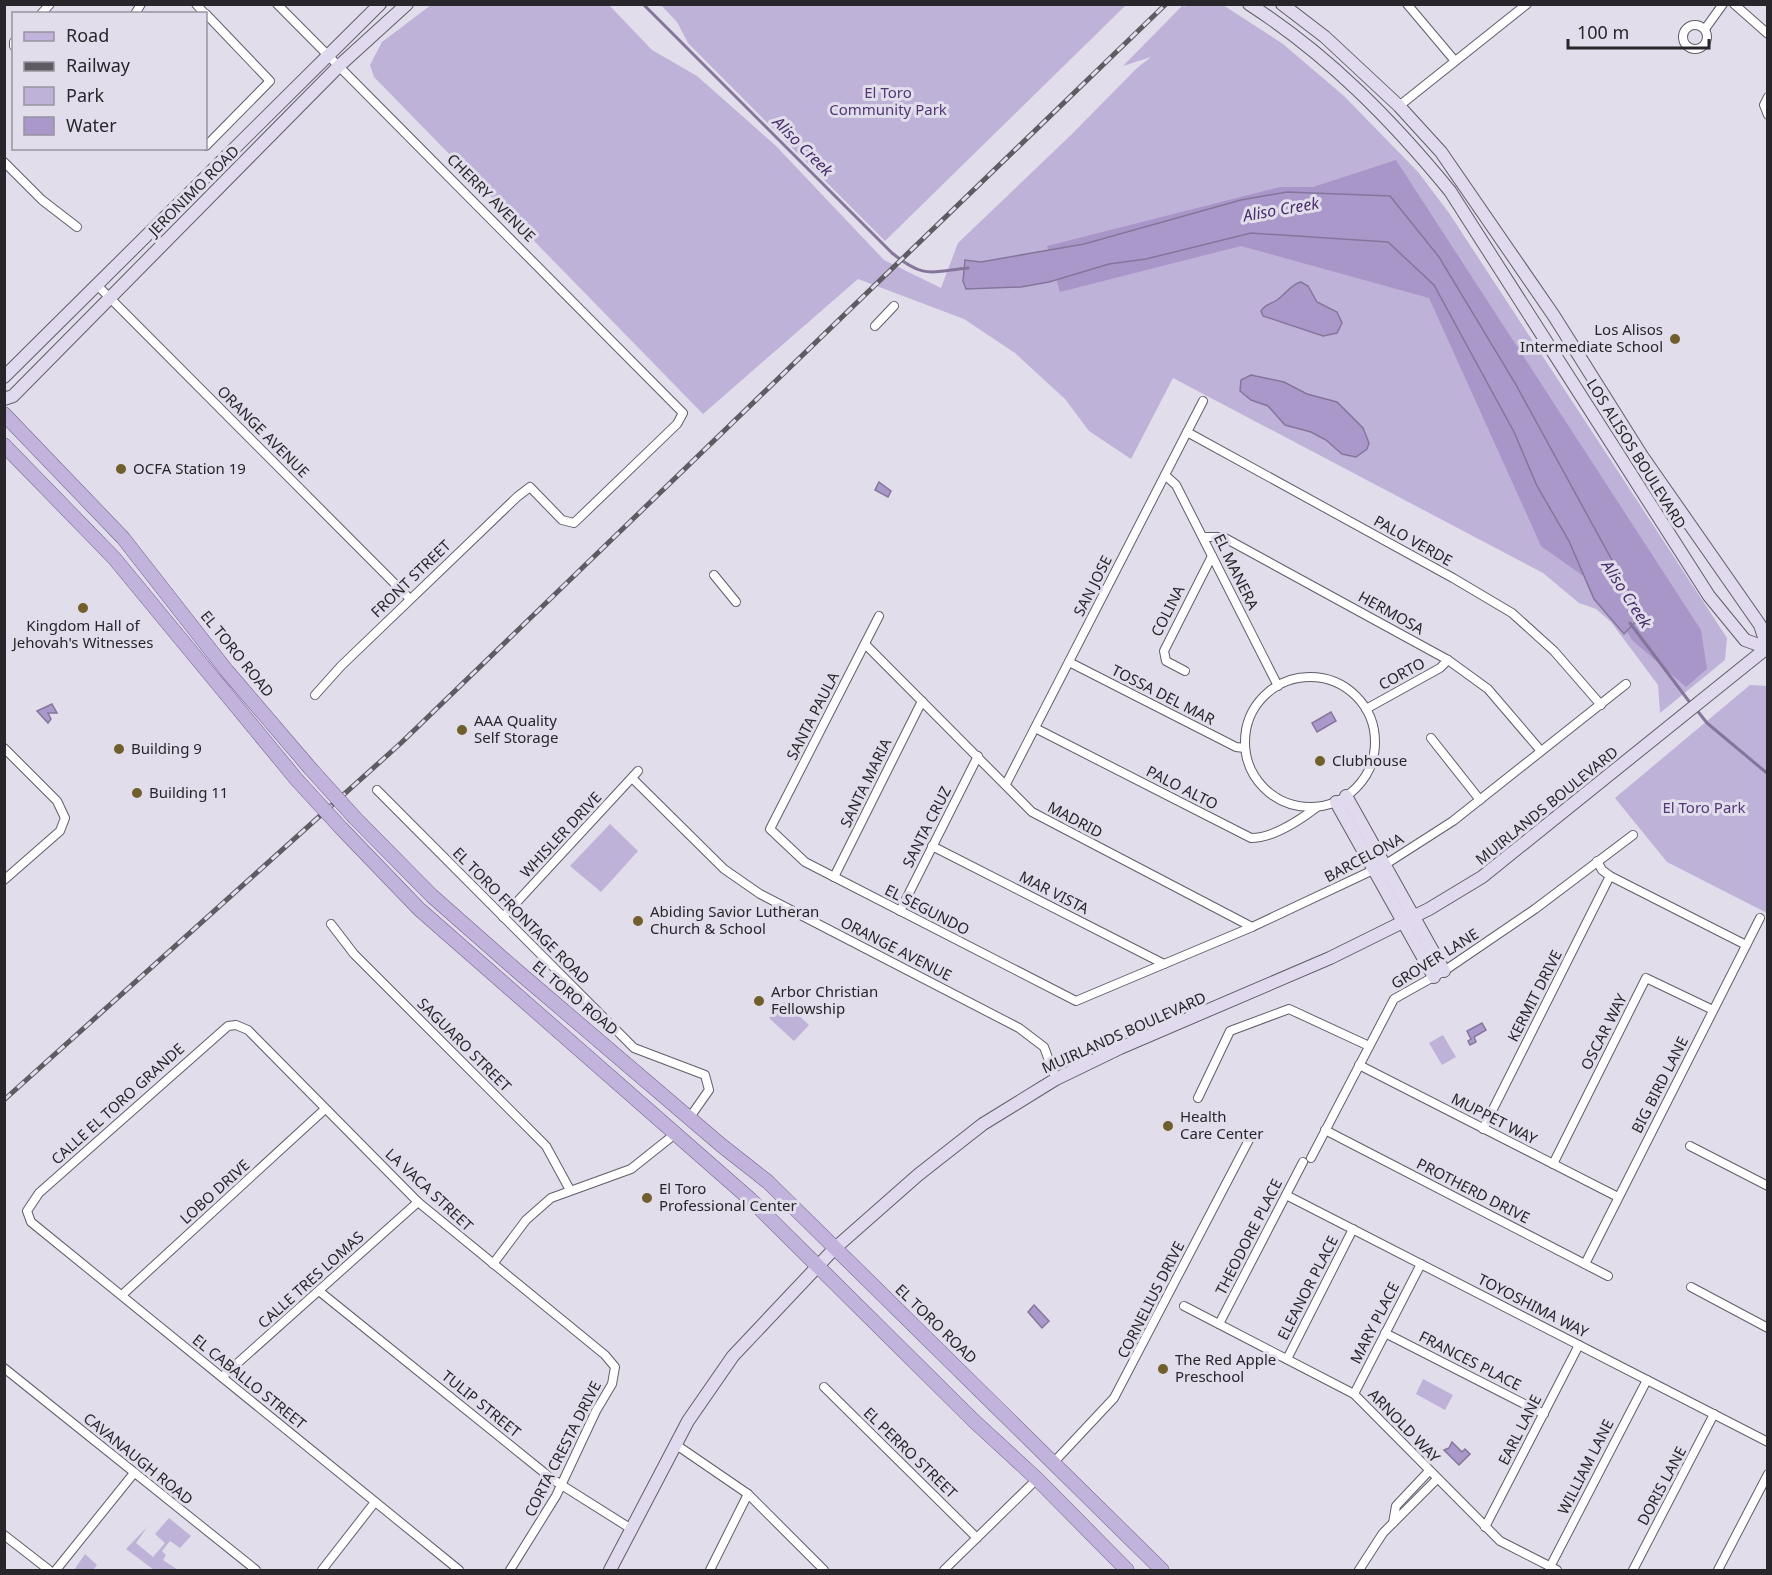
<svg xmlns="http://www.w3.org/2000/svg" width="1772" height="1575" viewBox="0 0 1772 1575" font-family="'Noto Sans',sans-serif">
  <style>
    .green { fill: #bfb2d8 }
    .forest { fill: #a996c9 }
    .water { fill: #ab98cb; stroke: #84769b; stroke-width: 1.5 }
    .lines { fill: none; stroke-linecap: round; stroke-linejoin: round }
    .stream { stroke: #84769b; stroke-width: 3 }
    .street-casing { stroke: #615d69; stroke-width: 10 }
    .secondary-casing { stroke: #615d69; stroke-width: 14 }
    .primary-casing { stroke: #72618e; stroke-width: 15 }
    .street { stroke: #fff; stroke-width: 8 }
    .secondary { stroke: #e1d9ed; stroke-width: 12 }
    .primary { stroke: #c2b3dc; stroke-width: 14 }
    .rail-casing { stroke: #5e5b62; stroke-width: 5 }
    .rail { stroke: #e1ddea; stroke-width: 3; stroke-dasharray: 9; stroke-linecap: butt }
    .primary-bridge-casing { stroke: #72618e; stroke-width: 15; stroke-linecap: butt }
    .primary-bridge { stroke: #c2b3dc; stroke-width: 14 }
    .poi-dot { fill: #705f2d; stroke: #e1ddea; stroke-width: 2 }
    .labels { text-anchor: middle; stroke-width: 6; stroke-linejoin: round; paint-order: stroke }
    .park-label { font-size: 15px; fill: #523877; stroke: #e1ddea }
    .street-label { font-size: 15px; fill: #28262b; stroke: #e1ddea }
    .poi-label { font-size: 15px; fill: #28262b; stroke: #e1ddea; text-anchor: start }
    .water-label { font-size: 16px; font-style: italic; fill: #482d6b; stroke: #e1ddea }
  </style>
  <rect width="100%" height="100%" fill="#e1ddea"/>
  <!-- green -->
  <g class="green">
    <path d="M431,5H609L652,50L697,76L776,146L884,260L941,288L958,243L1071,135L1137,68L1151,57L1123,66L1183,5L1184,7L1188,5H1223L1283,44L1344,96L1418,172L1449,213L1727,638L1725,660L1660,713L1658,685L1611,622L1596,609L1579,603L1543,573L1173,378L1131,459L1089,431L1065,399L1015,353L964,319L858,279L703,414L374,77L370,65L382,42Z"/>
    <path d="M661,5H1126L885,241L688,43L677,22Z"/>
    <path d="M1750,685L1767,686V913L1667,862L1615,798Z"/>
    <path d="M610,824L638,851L601,892L570,866Z"/>
    <path d="M784,1002L809,1025L794,1041L769,1018Z"/>
    <path d="M1443,1035L1456,1057L1442,1065L1429,1043Z"/>
    <path d="M1423,1379L1453,1395L1445,1410L1416,1394Z"/>
    <path d="M169,1518L191,1536L180,1548L170,1541L162,1551L166,1555L163,1560L178,1570H154L126,1549L148,1526L136,1543L153,1557L165,1543L155,1534Z"/>
    <path d="M85,1554L97,1565L93,1570H74Z"/>
  </g>
  <!-- forest -->
  <path class="forest" d="M1396,160L1701,630L1707,669L1686,687L1632,640L1600,588L1541,546L1429,298L1241,246L1060,292L1047,246L1280,187H1313Z"/>
  <!-- water -->
  <g class="water">
    <path d="M1287,192L1390,196L1439,257L1515,383L1642,615L1624,634L1594,599L1569,541L1537,486L1514,432L1434,285L1388,242L1251,233L1146,259L1109,264L1049,282L1021,287L966,289L963,281L965,260L981,262L1084,244L1241,200Z"/>
    <path d="M1301,282L1308,286L1317,302L1337,312L1342,323L1337,333L1323,336L1263,316L1261,311C1265,304 1271,304 1277,300C1286,294 1291,284 1301,282Z"/>
    <path d="M1251,375L1284,382L1307,394L1337,402L1363,428L1369,443L1367,449L1356,457L1342,454L1326,440L1311,432L1285,425L1268,406L1251,400L1240,391L1241,380Z"/>
    <path d="M879,482L891,491L888,497L875,490Z"/>
    <path d="M52,704L57,713H48L51,719L48,723L37,711Z"/>
    <path d="M1331,712L1336,721L1317,732L1312,723Z"/>
    <path d="M1482,1023L1486,1030L1474,1037L1476,1042L1470,1045L1468,1041L1471,1039L1467,1031Z"/>
    <path d="M1034,1305L1049,1321L1042,1328L1028,1312Z"/>
    <path d="M1452,1442L1462,1452L1465,1449L1470,1454L1459,1465L1444,1450L1449,1448Z"/>
  </g>
  <g class="lines">
    <!-- stream -->
    <g class="stream">
      <path d="M643,4L892,253C924,279 930,272 968,268"/>
      <path d="M1630,623L1691,704"/>
      <path d="M1696,709L1707,723L1768,774"/>
    </g>
    <!-- street casing -->
    <g class="street-casing">
      <g id="street">
        <path d="M196,4L205,14"/>
        <path d="M277,4L683,413L677,424L574,523L562,520L530,487L517,497L341,666L315,695"/>
        <path d="M1407,4L1455,61"/>
        <path d="M1734,4L1768,34"/>
        <path d="M41,14L50,4"/>
        <path d="M135,14L141,4"/>
        <path d="M206,14L270,81L206,146"/>
        <circle cx="1695" cy="37" r="12"/>
        <path d="M1705,29L1723,4"/>
        <path d="M14,42V46"/>
        <path d="M1768,97L1764,105L1768,115"/>
        <path d="M1399,106L1527,4"/>
        <path d="M4,162L42,200L77,227"/>
        <path d="M97,285L410,599"/>
        <path d="M875,326L894,306"/>
        <path d="M1187,432L1453,578L1512,613L1554,651L1601,705"/>
        <path d="M1165,475L1176,485L1278,686"/>
        <path d="M1203,537H1223L1448,660L1488,689L1541,751"/>
        <path d="M714,575L736,602"/>
        <path d="M879,616L770,829L805,862L1076,1001L1252,927L1386,864L1453,821L1626,684"/>
        <path d="M865,644L1032,812L1252,927"/>
        <path d="M1069,662L1236,747L1245,748"/>
        <path d="M1185,671L1166,661L1164,651L1212,556"/>
        <circle cx="1310" cy="742" r="65"/>
        <path d="M1366,709L1440,668L1448,660"/>
        <path d="M1035,728L1251,838C1274,838 1300,820 1317,807"/>
        <path d="M1431,738L1480,800"/>
        <path d="M4,748L57,801L65,818L60,831L4,880"/>
        <path d="M632,778L724,869L760,894L1019,1028L1044,1047L1056,1079"/>
        <path d="M1006,784L1203,401"/>
        <path d="M377,790L634,1048L705,1075L709,1090L690,1117"/>
        <path d="M932,846L1164,964"/>
        <path d="M1597,861L1602,870L1610,876L1746,945"/>
        <path d="M834,877L922,701"/>
        <path d="M900,911L978,756"/>
        <path d="M503,917L638,771"/>
        <path d="M331,924L354,954L546,1146L570,1190"/>
        <path d="M1359,1065L1618,1197"/>
        <path d="M1198,1098L1230,1031L1289,1009L1369,1046"/>
        <path d="M1483,1129L1610,876"/>
        <path d="M1325,1130L1608,1276"/>
        <path d="M1690,1146L1768,1186"/>
        <path d="M1311,1158L1394,999L1444,971L1535,909L1633,835"/>
        <path d="M1553,1164L1646,978L1713,1010"/>
        <path d="M1286,1195L1768,1442"/>
        <path d="M493,1264L526,1220L551,1198L631,1169L675,1134"/>
        <path d="M1585,1264L1760,918"/>
        <path d="M1691,1287L1768,1328"/>
        <path d="M319,1291L552,1479L633,1530"/>
        <path d="M122,1295L325,1109"/>
        <path d="M1184,1306L1354,1394L1500,1541L1557,1570"/>
        <path d="M1219,1324L1303,1162"/>
        <path d="M1385,1333L1544,1414"/>
        <path d="M1287,1359L1353,1229"/>
        <path d="M4,1368L256,1570"/>
        <path d="M222,1377L418,1202"/>
        <path d="M824,1387L977,1538"/>
        <path d="M1354,1394L1421,1264"/>
        <path d="M675,1444L748,1494L824,1570"/>
        <path d="M1054,1462L1114,1398L1251,1136"/>
        <path d="M1393,1523L1396,1506L1429,1471"/>
        <path d="M1485,1527L1579,1345"/>
        <path d="M4,1535L49,1570"/>
        <path d="M1550,1567L1647,1380"/>
        <path d="M56,1570L134,1473"/>
        <path d="M322,1570L375,1502"/>
        <path d="M459,1570L31,1222L27,1211L39,1193L228,1026L236,1025L248,1030L418,1202L605,1355L615,1367L612,1384L596,1411L556,1496L510,1570"/>
        <path d="M710,1570L748,1494"/>
        <path d="M944,1570L1037,1479"/>
        <path d="M1359,1570L1383,1533L1437,1479"/>
        <path d="M1633,1570L1714,1414"/>
        <path d="M1718,1570L1768,1474"/>
      </g>
    </g>
    <!-- secondary casing -->
    <g class="secondary-casing">
      <g id="secondary">
        <path d="M1249,4C1328,55 1391,119 1450,191L1709,596L1745,640L1767,648"/>
        <path d="M1282,4L1325,37L1399,106L1441,152L1554,316L1642,456L1760,625L1768,649"/>
        <path d="M4,377L380,4"/>
        <path d="M4,399L13,396L340,65L407,4"/>
        <path d="M1346,796L1444,971"/>
        <path d="M1336,802L1434,977"/>
        <path d="M610,1570L688,1421L733,1356L834,1249L918,1175L983,1124L1056,1079L1120,1048L1330,958L1429,909L1482,877L1768,647"/>
      </g>
    </g>
    <!-- primary casing -->
    <g class="primary-casing">
      <g id="primary">
        <path d="M4,414L123,538L227,671L310,768"/>
        <path d="M4,445L114,558L297,780"/>
        <path d="M355,818L432,896L516,970L721,1145L768,1182L1162,1570"/>
        <path d="M342,829L419,909L751,1200L974,1421L1037,1479L1127,1570"/>
      </g>
    </g>
    <!-- street -->
    <use href="#street" class="street"/>
    <!-- secondary -->
    <use href="#secondary" class="secondary"/>
    <!-- primary -->
    <use href="#primary" class="primary"/>
    <!-- rail casing -->
    <g class="rail-casing">
      <path id="rail" d="M4,1100L401,743L1166,4"/>
    </g>
    <!-- rail -->
    <use href="#rail" class="rail"/>
    <!-- primary-bridge casing -->
    <g class="primary-bridge-casing">
      <g id="primary-bridge">
        <path d="M310,768L355,818"/>
        <path d="M297,780L342,829"/>
      </g>
    </g>
    <!-- primary-bridge -->
    <use href="#primary-bridge" class="primary-bridge"/>
  </g>
  <!-- markers -->
  <g class="poi-dot">
    <circle cx="1675" cy="339" r="6"/>
    <circle cx="121" cy="469" r="6"/>
    <circle cx="83" cy="608" r="6"/>
    <circle cx="462" cy="730" r="6"/>
    <circle cx="119" cy="749" r="6"/>
    <circle cx="1320" cy="761" r="6"/>
    <circle cx="137" cy="793" r="6"/>
    <circle cx="638" cy="921" r="6"/>
    <circle cx="759" cy="1001" r="6"/>
    <circle cx="1168" cy="1126" r="6"/>
    <circle cx="647" cy="1198" r="6"/>
    <circle cx="1163" cy="1369" r="6"/>
  </g>
  <g class="labels">
    <!-- park labels -->
    <g class="park-label">
      <text x="888" y="98">El Toro<tspan x="888" dy="17">Community Park</tspan></text>
      <text x="1704" y="813">El Toro Park</text>
    </g>
    <!-- street labels -->
    <g class="street-label">
      <text transform="translate(194 191) rotate(-45)" y="5">JERONIMO ROAD</text>
      <text transform="translate(491 198) rotate(45)" y="5">CHERRY AVENUE</text>
      <text transform="translate(263 432) rotate(45)" y="5">ORANGE AVENUE</text>
      <text transform="translate(1636 454) rotate(58)" y="5">LOS ALISOS BOULEVARD</text>
      <text transform="translate(1413 541) rotate(29)" y="5">PALO VERDE</text>
      <text transform="translate(1236 572) rotate(64)" y="5">EL MANERA</text>
      <text transform="translate(411 579) rotate(-44)" y="5">FRONT STREET</text>
      <text transform="translate(1093 586) rotate(-63)" y="5">SAN JOSE</text>
      <text transform="translate(1168 611) rotate(-63)" y="5">COLINA</text>
      <text transform="translate(1391 613) rotate(29)" y="5">HERMOSA</text>
      <text transform="translate(237 654) rotate(51)" y="5">EL TORO ROAD</text>
      <text transform="translate(1402 674) rotate(-29)" y="5">CORTO</text>
      <text transform="translate(1163 695) rotate(27)" y="5">TOSSA DEL MAR</text>
      <text transform="translate(813 716) rotate(-63)" y="5">SANTA PAULA</text>
      <text transform="translate(866 783) rotate(-64)" y="5">SANTA MARIA</text>
      <text transform="translate(1182 788) rotate(27)" y="5">PALO ALTO</text>
      <text transform="translate(1547 806) rotate(-39)" y="5">MUIRLANDS BOULEVARD</text>
      <text transform="translate(1075 820) rotate(28)" y="5">MADRID</text>
      <text transform="translate(927 827) rotate(-63)" y="5">SANTA CRUZ</text>
      <text transform="translate(561 835) rotate(-47)" y="5">WHISLER DRIVE</text>
      <text transform="translate(1364 858) rotate(-28)" y="5">BARCELONA</text>
      <text transform="translate(1054 893) rotate(27)" y="5">MAR VISTA</text>
      <text transform="translate(927 910) rotate(27)" y="5">EL SEGUNDO</text>
      <text transform="translate(521 916) rotate(45)" y="5">EL TORO FRONTAGE ROAD</text>
      <text transform="translate(896 949) rotate(27)" y="5">ORANGE AVENUE</text>
      <text transform="translate(1435 959) rotate(-32)" y="5">GROVER LANE</text>
      <text transform="translate(1535 996) rotate(-63)" y="5">KERMIT DRIVE</text>
      <text transform="translate(575 998) rotate(40)" y="5">EL TORO ROAD</text>
      <text transform="translate(1604 1032) rotate(-63)" y="5">OSCAR WAY</text>
      <text transform="translate(1124 1033) rotate(-24)" y="5">MUIRLANDS BOULEVARD</text>
      <text transform="translate(464 1045) rotate(45)" y="5">SAGUARO STREET</text>
      <text transform="translate(1660 1085) rotate(-63)" y="5">BIG BIRD LANE</text>
      <text transform="translate(118 1104) rotate(-42)" y="5">CALLE EL TORO GRANDE</text>
      <text transform="translate(1494 1119) rotate(27)" y="5">MUPPET WAY</text>
      <text transform="translate(429 1190) rotate(43)" y="5">LA VACA STREET</text>
      <text transform="translate(1473 1191) rotate(27)" y="5">PROTHERD DRIVE</text>
      <text transform="translate(215 1192) rotate(-42)" y="5">LOBO DRIVE</text>
      <text transform="translate(1249 1237) rotate(-63)" y="5">THEODORE PLACE</text>
      <text transform="translate(311 1280) rotate(-42)" y="5">CALLE TRES LOMAS</text>
      <text transform="translate(1308 1288) rotate(-63)" y="5">ELEANOR PLACE</text>
      <text transform="translate(1151 1300) rotate(-63)" y="5">CORNELIUS DRIVE</text>
      <text transform="translate(1533 1306) rotate(27)" y="5">TOYOSHIMA WAY</text>
      <text transform="translate(1375 1323) rotate(-63)" y="5">MARY PLACE</text>
      <text transform="translate(936 1324) rotate(44)" y="5">EL TORO ROAD</text>
      <text transform="translate(1470 1361) rotate(27)" y="5">FRANCES PLACE</text>
      <text transform="translate(249 1382) rotate(39)" y="5">EL CABALLO STREET</text>
      <text transform="translate(481 1404) rotate(39)" y="5">TULIP STREET</text>
      <text transform="translate(1404 1426) rotate(46)" y="5">ARNOLD WAY</text>
      <text transform="translate(1520 1430) rotate(-63)" y="5">EARL LANE</text>
      <text transform="translate(563 1449) rotate(-63)" y="5">CORTA CRESTA DRIVE</text>
      <text transform="translate(910 1453) rotate(44)" y="5">EL PERRO STREET</text>
      <text transform="translate(138 1459) rotate(39)" y="5">CAVANAUGH ROAD</text>
      <text transform="translate(1586 1467) rotate(-63)" y="5">WILLIAM LANE</text>
      <text transform="translate(1662 1486) rotate(-62)" y="5">DORIS LANE</text>
    </g>
    <!-- poi labels -->
    <g class="poi-label">
      <text x="1663" y="335" text-anchor="end">Los Alisos<tspan x="1663" dy="17">Intermediate School</tspan></text>
      <text x="133" y="474">OCFA Station 19</text>
      <text x="83" y="631" text-anchor="middle">Kingdom Hall of<tspan x="83" dy="17">Jehovah's Witnesses</tspan></text>
      <text x="474" y="726">AAA Quality<tspan x="474" dy="17">Self Storage</tspan></text>
      <text x="131" y="754">Building 9</text>
      <text x="1332" y="766">Clubhouse</text>
      <text x="149" y="798">Building 11</text>
      <text x="650" y="917">Abiding Savior Lutheran<tspan x="650" dy="17">Church &amp; School</tspan></text>
      <text x="771" y="997">Arbor Christian<tspan x="771" dy="17">Fellowship</tspan></text>
      <text x="1180" y="1122">Health<tspan x="1180" dy="17">Care Center</tspan></text>
      <text x="659" y="1194">El Toro<tspan x="659" dy="17">Professional Center</tspan></text>
      <text x="1175" y="1365">The Red Apple<tspan x="1175" dy="17">Preschool</tspan></text>
    </g>
    <!-- water labels -->
    <g class="water-label">
      <text transform="translate(803 146) rotate(45)" y="6">Aliso Creek</text>
      <text transform="translate(1281 209) rotate(-10)" y="6">Aliso Creek</text>
      <text transform="translate(1627 594) rotate(57)" y="6">Aliso Creek</text>
    </g>
  </g>
  <!-- border -->
  <rect width="1772" height="1575" fill="none" stroke="#28262b" stroke-width="12"/>
  <!-- legend -->
  <rect x="12" y="12" width="195" height="138" fill="#e1ddea" stroke="#97949e" stroke-width="1.5"/>
  <rect x="24" y="32" width="30" height="9" fill="#c2b3dc" stroke="#97949e" stroke-width="1.5"/>
  <text x="66" y="42" font-size="18" fill="#28262b">Road</text>
  <rect x="24" y="62" width="30" height="9" fill="#5e5b62" stroke="#97949e" stroke-width="1.5"/>
  <text x="66" y="72" font-size="18" fill="#28262b">Railway</text>
  <rect x="24" y="87" width="30" height="18" fill="#bfb2d8" stroke="#97949e" stroke-width="1.5"/>
  <text x="66" y="102" font-size="18" fill="#28262b">Park</text>
  <rect x="24" y="117" width="30" height="18" fill="#ab98cb" stroke="#97949e" stroke-width="1.5"/>
  <text x="66" y="132" font-size="18" fill="#28262b">Water</text>
  <!-- scale -->
  <path d="M1568 39v9h141v-9" fill="none" stroke="#28262b" stroke-width="3"/>
  <text x="1577" y="39" font-size="18" fill="#28262b" stroke="#e1ddea" stroke-width="4.5" paint-order="stroke">100 m</text>
</svg>
